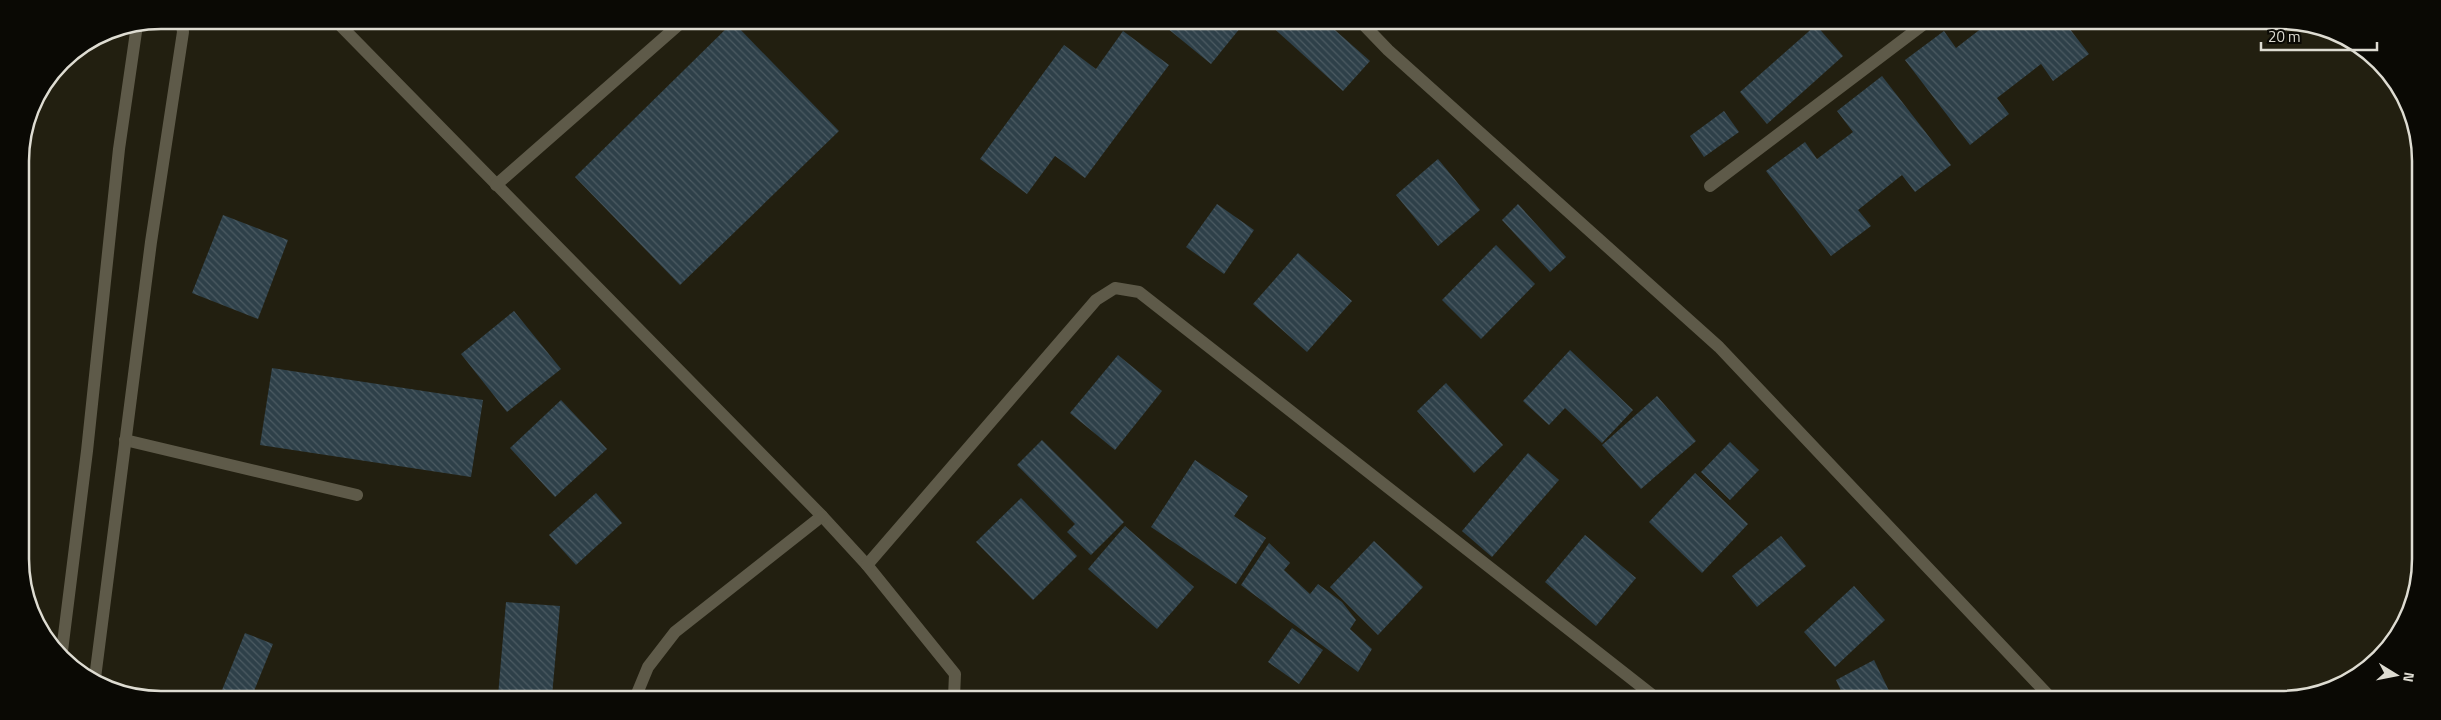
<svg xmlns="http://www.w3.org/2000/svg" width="2441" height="720" viewBox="0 0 2441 720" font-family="'Titillium Web',sans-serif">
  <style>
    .building { fill: url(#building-back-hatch) }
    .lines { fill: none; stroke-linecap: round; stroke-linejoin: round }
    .service { stroke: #5e5a49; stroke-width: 12 }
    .minor { stroke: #5e5a49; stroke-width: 12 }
    .secondary { stroke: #5e5a49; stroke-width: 12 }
    .rim { fill: none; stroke: #dedcd2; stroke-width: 2.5 }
  </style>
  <defs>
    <pattern id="building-back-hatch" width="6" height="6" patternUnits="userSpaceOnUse" patternTransform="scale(1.25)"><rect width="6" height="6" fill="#2e4049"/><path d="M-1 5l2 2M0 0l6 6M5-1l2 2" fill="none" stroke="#4c5b62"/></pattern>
  </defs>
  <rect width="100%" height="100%" fill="#221f10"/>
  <!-- building -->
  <g class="building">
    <path d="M733,22L839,131L680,285L575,177Z"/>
    <path d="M1172,22H1245L1211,64L1167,28Z"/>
    <path d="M1267,22L1327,23L1370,61L1343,91Z"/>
    <path d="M1987,24H2066L2089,54L2053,81L2041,64L1997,98L2009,114L1970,145L1905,60L1944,31L1956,48Z"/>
    <path d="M1816,25L1843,56L1767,124L1740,92Z"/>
    <path d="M1123,31L1169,65L1085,178L1055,156L1027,194L980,159L1064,45L1096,69Z"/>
    <path d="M1882,76L1951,165L1915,192L1902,175L1858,210L1871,226L1831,256L1766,171L1805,142L1817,159L1853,132L1837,111Z"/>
    <path d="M1724,111L1739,132L1704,157L1690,136Z"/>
    <path d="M1438,159L1480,210L1438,246L1396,195Z"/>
    <path d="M1217,204L1254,230L1224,274L1186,247Z"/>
    <path d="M1518,204L1566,257L1550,272L1502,220Z"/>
    <path d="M223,215L288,240L258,319L192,293Z"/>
    <path d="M1496,245L1535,284L1481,339L1442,300Z"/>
    <path d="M1298,253L1352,301L1307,352L1253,304Z"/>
    <path d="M514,311L561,369L507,412L461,354Z"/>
    <path d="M1570,350L1633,410L1602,443L1565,408L1549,425L1523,401Z"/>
    <path d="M1118,355L1162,391L1115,450L1070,413Z"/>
    <path d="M272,368L483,400L471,477L260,445Z"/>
    <path d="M1446,383L1503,445L1474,473L1417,411Z"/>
    <path d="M1657,396L1696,441L1641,489L1602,445Z"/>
    <path d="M561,400L607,449L555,497L510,448Z"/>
    <path d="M1042,440L1124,522L1091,555L1067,532L1075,524L1017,465Z"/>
    <path d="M1730,442L1759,470L1730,500L1701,472Z"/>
    <path d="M1528,453L1559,480L1492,557L1462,531Z"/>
    <path d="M1195,460L1248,496L1234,516L1266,538L1236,584L1151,527Z"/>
    <path d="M1695,473L1748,524L1702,573L1649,522Z"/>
    <path d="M596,493L622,523L576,565L549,535Z"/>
    <path d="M1021,498L1077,556L1033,600L976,542Z"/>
    <path d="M1125,526L1194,587L1157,629L1088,569Z"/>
    <path d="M1585,535L1636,578L1596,626L1545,582Z"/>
    <path d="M1781,536L1806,566L1757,607L1732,576Z"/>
    <path d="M1374,541L1423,587L1378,635L1330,587Z"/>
    <path d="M1269,543L1290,563L1284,570L1310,594L1318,584L1342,602L1356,620L1350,629L1372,649L1358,672L1241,585Z"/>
    <path d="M1854,586L1885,620L1835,667L1804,632Z"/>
    <path d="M506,602L560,606L552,696H498Z"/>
    <path d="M1292,628L1323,650L1299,684L1268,662Z"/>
    <path d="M245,633L273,644L252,696L220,695Z"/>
    <path d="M1874,660L1893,699H1845L1836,680Z"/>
  </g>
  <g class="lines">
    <!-- service -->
    <path class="service" d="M1710,186L1924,24"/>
    <!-- minor -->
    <g class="minor">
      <path d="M335,20L822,516L867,565L955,674L954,697"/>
      <path d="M1362,23L1388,50L1719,347L2052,699"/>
      <path d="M496,185L683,21"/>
      <path d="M125,440L357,495"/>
      <path d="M867,565L1096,300L1115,288L1139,292L1656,698"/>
      <path d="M636,696L648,667L675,632L822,516"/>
    </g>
    <!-- secondary -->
    <g class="secondary">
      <path d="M61,659L87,451L119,149L137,25"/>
      <path d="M95,678L151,242L183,32L181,20"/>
    </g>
  </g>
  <!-- crop -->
  <path d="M0 0H2441V720H0ZM161 29H2280A132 132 0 0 1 2412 161V559A132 132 0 0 1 2280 691H161A132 132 0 0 1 29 559V161A132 132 0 0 1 161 29Z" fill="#0a0904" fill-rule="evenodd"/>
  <path class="rim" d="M161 29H2280A132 132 0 0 1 2412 161V559A132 132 0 0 1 2280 691H161A132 132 0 0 1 29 559V161A132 132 0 0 1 161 29Z"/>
  <!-- north arrow -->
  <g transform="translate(2396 675) rotate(100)" stroke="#0a0904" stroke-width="4" paint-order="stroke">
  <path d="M0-4L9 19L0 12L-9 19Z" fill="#dedcd2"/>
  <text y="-8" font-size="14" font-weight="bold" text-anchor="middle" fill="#dedcd2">N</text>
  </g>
  <!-- scale -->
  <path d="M2261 42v8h116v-8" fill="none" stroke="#dedcd2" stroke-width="2.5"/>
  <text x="2268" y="42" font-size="15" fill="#dedcd2" stroke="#0a0904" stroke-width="4" paint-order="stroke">20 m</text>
</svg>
